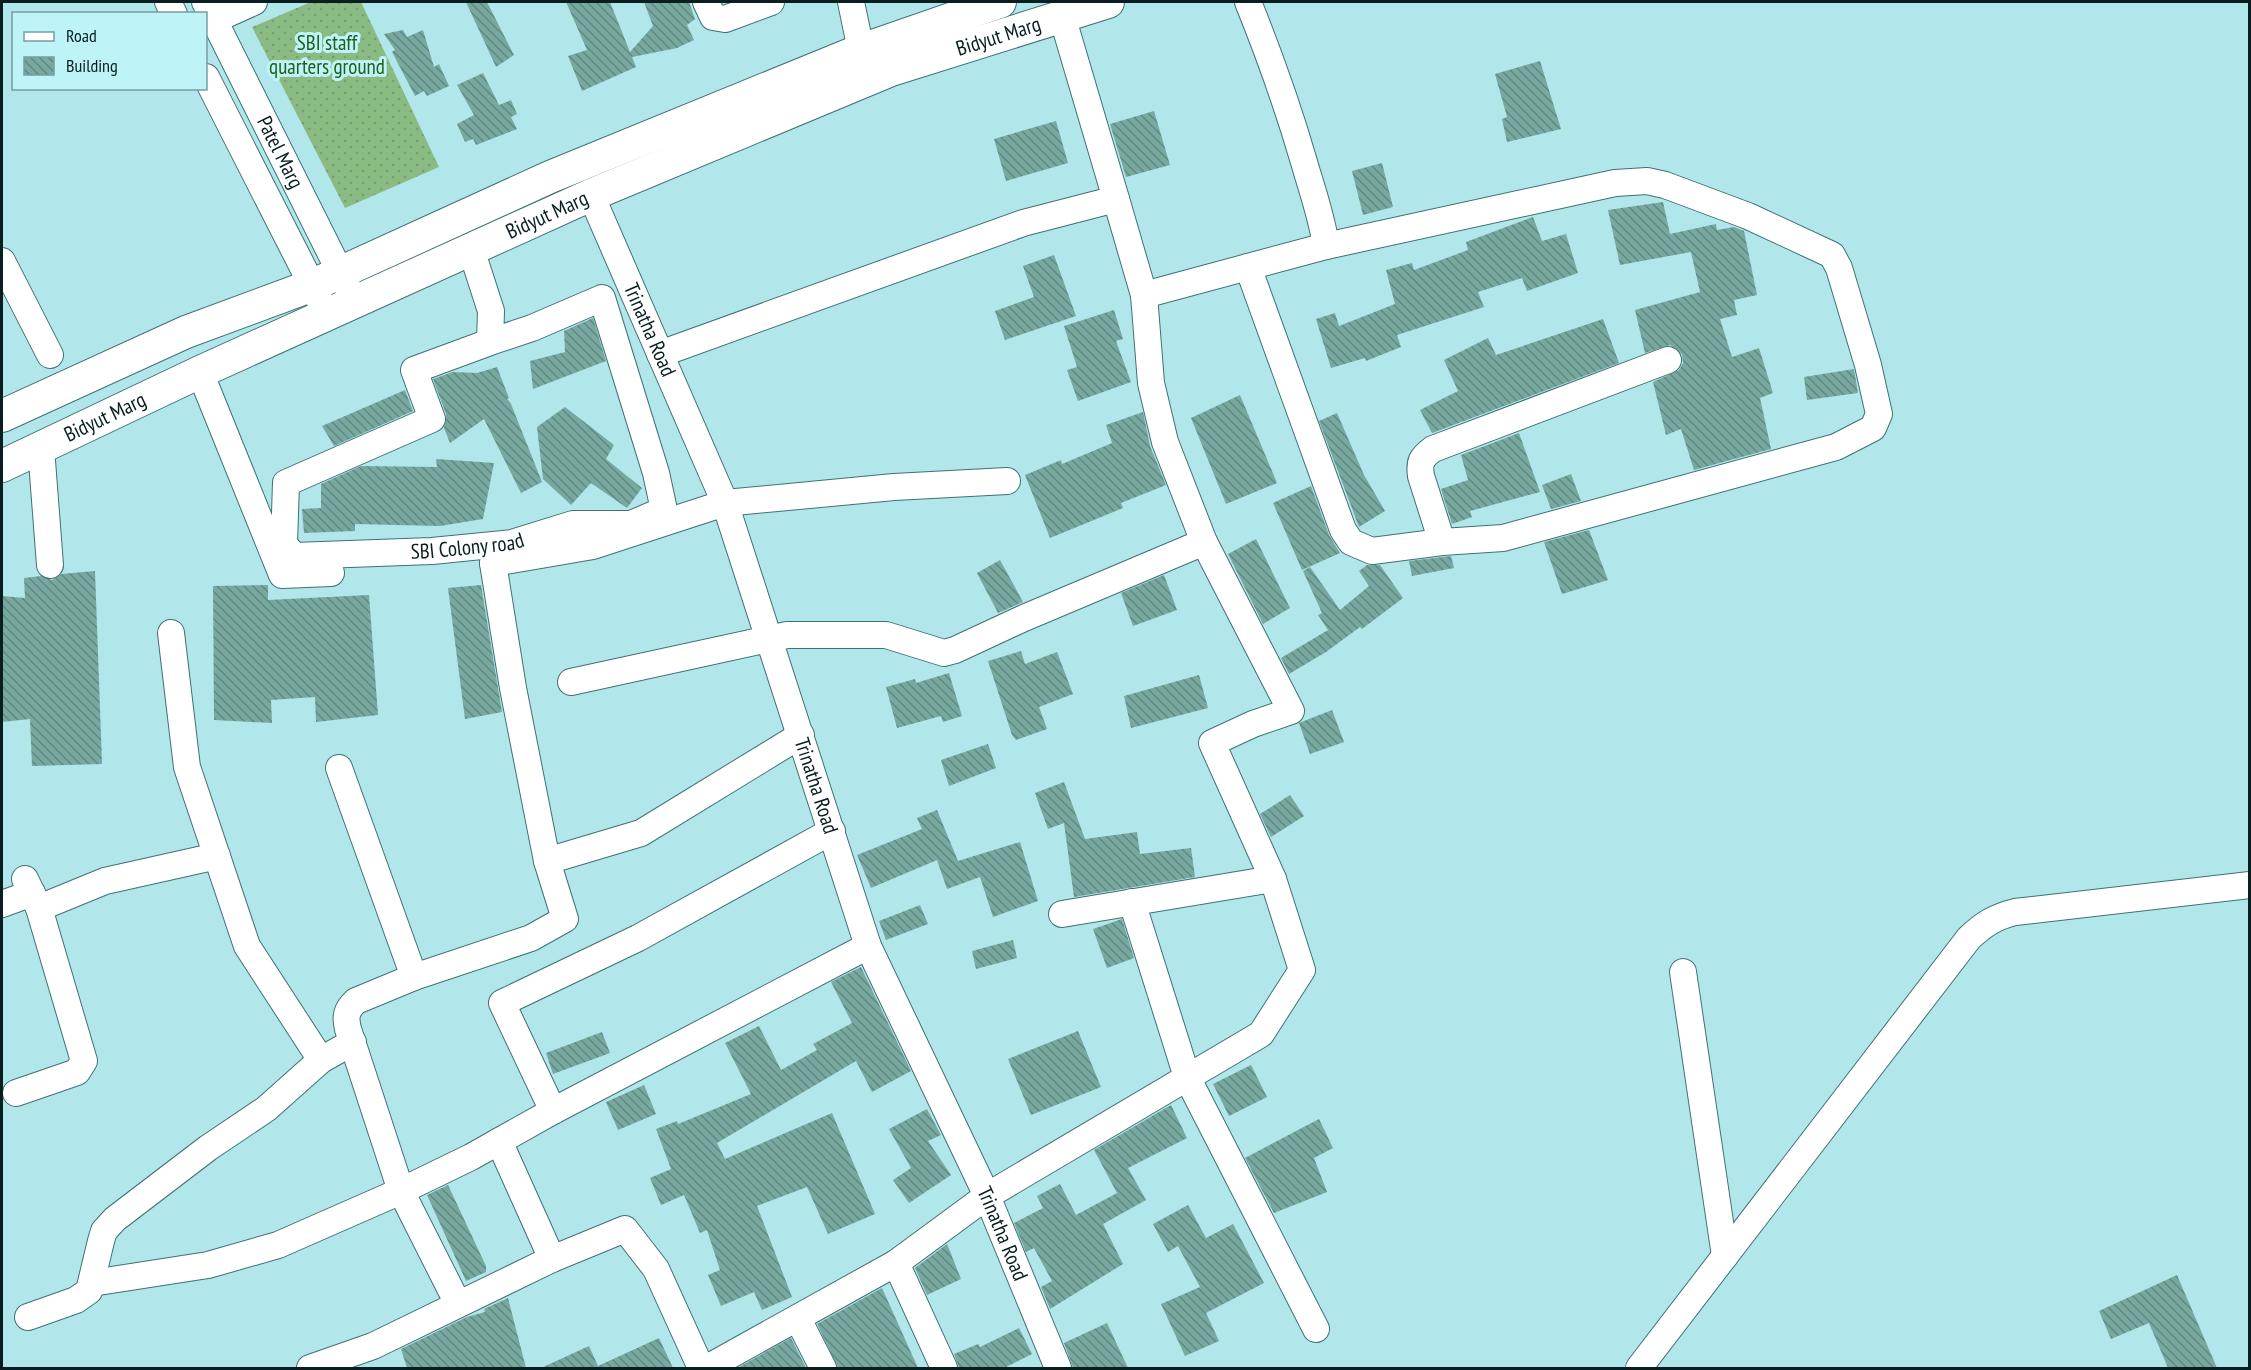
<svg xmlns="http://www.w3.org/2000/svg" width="2251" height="1370" viewBox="0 0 2251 1370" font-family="'PT Sans Narrow',sans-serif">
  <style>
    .garden { fill: url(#garden-dots) }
    .building { fill: url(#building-back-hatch) }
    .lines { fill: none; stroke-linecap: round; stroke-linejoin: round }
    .minor-casing { stroke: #3f7175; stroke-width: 28 }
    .major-casing { stroke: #3f7175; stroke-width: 34 }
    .minor { stroke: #fff; stroke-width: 26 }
    .major { stroke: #fff; stroke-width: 32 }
    .labels { text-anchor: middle; stroke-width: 6; stroke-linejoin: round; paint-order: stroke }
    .street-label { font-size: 21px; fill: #091e1f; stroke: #bef3f7 }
    .park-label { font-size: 21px; fill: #205e1b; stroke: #bef3f7 }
  </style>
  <defs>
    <pattern id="garden-dots" width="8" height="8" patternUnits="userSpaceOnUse" patternTransform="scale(1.5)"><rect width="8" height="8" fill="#89bb83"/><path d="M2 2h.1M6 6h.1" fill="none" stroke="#75a071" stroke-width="1.8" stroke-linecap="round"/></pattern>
    <pattern id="building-back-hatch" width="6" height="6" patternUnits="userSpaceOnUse" patternTransform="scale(1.5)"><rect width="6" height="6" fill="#78a9a0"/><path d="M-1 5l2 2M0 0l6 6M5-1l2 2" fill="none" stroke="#618982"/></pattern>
  </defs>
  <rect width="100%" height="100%" fill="#b1e6ea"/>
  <!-- garden -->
  <path class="garden" d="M311,2H361L439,167L345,208L252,27Z"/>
  <!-- building -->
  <g class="building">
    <path d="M466,2H487L514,55L496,67Z"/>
    <path d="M566,2H610L630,52L653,26L644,2H689L695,19L687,25L694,40L677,48L632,57L636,67L582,91L568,56L587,50Z"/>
    <path d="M403,30L407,37L423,30L434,67L439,64L449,86L427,96L424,91L415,96L392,52L395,50L384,34Z"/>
    <path d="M1540,61L1561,129L1507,142L1502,119L1507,117L1495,74Z"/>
    <path d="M483,73L499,105L511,100L517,114L511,117L517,129L476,145L473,139L465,142L457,124L474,115L457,85Z"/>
    <path d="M1154,111L1170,165L1126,177L1110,124Z"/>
    <path d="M1056,121L1068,163L1006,181L994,139Z"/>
    <path d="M1382,163L1393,207L1363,215L1352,171Z"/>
    <path d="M1663,202L1670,234L1716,224L1717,230L1734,227L1744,231L1757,295L1734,300L1737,315L1720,319L1732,357L1759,348L1773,393L1760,398L1771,449L1694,470L1681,429L1666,435L1653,382L1679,370L1683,363L1682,354L1670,345L1645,353L1635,310L1700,292L1691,252L1620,265L1608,210Z"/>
    <path d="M1533,217L1542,241L1566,234L1578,273L1527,291L1522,278L1478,292L1484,307L1397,335L1401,347L1366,361L1365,358L1331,368L1316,319L1335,313L1339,326L1395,304L1386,270L1412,263L1414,270L1468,250L1466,242Z"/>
    <path d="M1054,255L1076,316L1005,340L995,311L1034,297L1023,266Z"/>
    <path d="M1114,310L1123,339L1116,341L1131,382L1078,401L1067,370L1077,367L1064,326Z"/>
    <path d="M593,318L606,361L533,389L530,361L565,352L564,331Z"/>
    <path d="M1603,319L1619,363L1432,433L1420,410L1458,391L1444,360L1488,338L1496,355Z"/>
    <path d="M497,367L509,398L507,399L511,404L542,482L521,493L484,419L450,443L444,428L446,414L433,379L453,372L477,373Z"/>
    <path d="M1854,369L1858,393L1807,400L1804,377Z"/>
    <path d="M405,390L413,411L334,446L322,426Z"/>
    <path d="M1240,395L1277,483L1226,504L1191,418Z"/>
    <path d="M565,407L614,445L606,459L642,488L627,508L591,483L571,505L543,479L537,427Z"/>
    <path d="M1143,412L1150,446L1166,485L1121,503L1123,508L1050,538L1025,475L1061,460L1062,464L1112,443L1106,425Z"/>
    <path d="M1337,413L1364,475L1385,511L1359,527L1319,421Z"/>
    <path d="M1519,433L1540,492L1470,511L1472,517L1452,524L1441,489L1468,480L1461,455Z"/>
    <path d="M436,459L494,463L483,519L440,526L355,524V531L304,533L302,509L321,508V484L361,466L437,467Z"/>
    <path d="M1571,474L1581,501L1551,509L1542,485Z"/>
    <path d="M1311,486L1329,535L1340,553L1302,570L1273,503Z"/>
    <path d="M1589,530L1608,580L1562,594L1544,542Z"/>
    <path d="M1256,539L1290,608L1263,624L1228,554Z"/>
    <path d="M1451,556L1454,568L1412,576L1409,561Z"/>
    <path d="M1000,560L1023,602L998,613L977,573Z"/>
    <path d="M1367,565H1380L1403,598L1362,629L1360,627L1326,652L1289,674L1281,658L1328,630L1318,615L1322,613L1303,571L1310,567L1340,610L1369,586L1359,571Z"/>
    <path d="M95,571L102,764L32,766L30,719L2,722V596L25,598L24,578L41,576L52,580L61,574Z"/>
    <path d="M1164,575L1177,610L1133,626L1121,593Z"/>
    <path d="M268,585V600L369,595L378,715L316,722L315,697L271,700L272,723L214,720L213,586Z"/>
    <path d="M481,585L502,712L465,719L448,588Z"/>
    <path d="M1021,651L1025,664L1057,652L1073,694L1039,707L1047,729L1016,740L1012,735L988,661Z"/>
    <path d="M949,673L962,716L943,722L941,716L897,728L886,687L915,679L916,683Z"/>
    <path d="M1199,675L1208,708L1131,728L1124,696Z"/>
    <path d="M1332,710L1344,742L1310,754L1299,723Z"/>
    <path d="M988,744L996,768L949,786L941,760Z"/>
    <path d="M1064,782L1085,839L1137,832L1140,854L1191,848L1195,877L1074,897L1064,823L1048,829L1035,793Z"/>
    <path d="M1290,795L1304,816L1271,837L1260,814Z"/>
    <path d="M937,810L958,861L1020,842L1038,901L993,917L980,877L947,889L937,860L871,888L857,855L922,829L917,818Z"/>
    <path d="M920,905L928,924L886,940L879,921Z"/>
    <path d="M1122,919L1134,958L1107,968L1093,929Z"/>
    <path d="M1013,940L1017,958L976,969L972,951Z"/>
    <path d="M861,967L911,1071L872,1092L856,1061L717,1143L725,1159L832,1113L875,1214L828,1234L807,1187L757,1206L792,1297L762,1310L754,1292L721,1306L708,1275L720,1270L707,1230L700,1233L684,1195L661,1205L650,1178L671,1169L656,1129L677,1121L678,1124L751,1094L725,1043L759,1026L781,1070L817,1050L813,1044L852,1023L831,982Z"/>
    <path d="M1078,1031L1101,1087L1031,1115L1008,1059Z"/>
    <path d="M602,1032L610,1053L553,1074L546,1053Z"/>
    <path d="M1251,1065L1267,1097L1229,1116L1213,1084Z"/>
    <path d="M644,1085L656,1114L618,1130L606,1102Z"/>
    <path d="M1171,1105L1187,1138L1128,1168L1146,1200L1103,1224L1123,1264L1050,1309L1041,1287L1052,1281L1034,1248L1026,1252L1014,1223L1043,1208L1037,1196L1060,1184L1076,1215L1117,1193L1094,1150Z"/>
    <path d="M927,1109L941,1135L928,1141L951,1175L909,1203L893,1180L911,1168L889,1129Z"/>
    <path d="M1319,1119L1333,1148L1314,1158L1327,1192L1274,1213L1245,1158Z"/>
    <path d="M448,1185L486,1266V1272L466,1281L427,1195Z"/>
    <path d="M1188,1205L1206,1238L1233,1224L1264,1283L1206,1313L1219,1341L1185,1356L1161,1304L1200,1287L1178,1246L1168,1252L1153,1224Z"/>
    <path d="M947,1244L961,1279L927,1295L915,1268Z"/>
    <path d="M2177,1275L2217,1368H2168L2149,1323L2111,1339L2099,1311Z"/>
    <path d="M882,1288L918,1368H838L817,1324Z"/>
    <path d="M508,1298L526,1368H407L401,1349L467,1317L485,1312L484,1309Z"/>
    <path d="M1107,1323L1128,1368H1073L1064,1343Z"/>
    <path d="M1019,1328L1032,1354L1004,1368H959L954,1354L978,1344L980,1347Z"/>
    <path d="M659,1338L673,1368H541L589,1346L598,1366Z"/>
    <path d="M791,1338L806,1368H737Z"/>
  </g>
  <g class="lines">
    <!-- minor casing -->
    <g class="minor-casing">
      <g id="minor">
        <path d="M168,2L174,14"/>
        <path id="s1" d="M205,2L348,288"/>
        <path d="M706,2L713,17L725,19L771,2"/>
        <path d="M851,2L861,50"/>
        <path d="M214,20L254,2"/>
        <path d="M206,77L320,301"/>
        <path id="s2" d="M591,195L725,503L868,946L987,1196L1058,1368"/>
        <path id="s3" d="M471,249L491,311L490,342L414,370L432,419L286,483L284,544L294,556L432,551L512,543L573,524H631L664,510L656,473L602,298L532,328L490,342"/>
        <path d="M2,261L50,355"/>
        <path d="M1248,267L1343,530L1351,542L1372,551L1442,542L1503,538L1836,447L1873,428L1879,414L1868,365L1839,268L1832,255L1748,216L1665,185L1647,181L1615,183L1326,246"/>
        <path d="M1144,295L1326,246C1322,217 1312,190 1304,162C1288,107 1269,54 1248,2"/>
        <path d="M660,354L1023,223L1116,199L1062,16"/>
        <path d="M200,372L282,575L331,573"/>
        <path d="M41,448L50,565"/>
        <path d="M1442,542L1421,476C1419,462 1421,458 1433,449L1668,360"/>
        <path d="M493,563L593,546L725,503L894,487L1007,481"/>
        <path d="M493,563L513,688L547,861"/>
        <path d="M171,633L187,767L247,946L321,1060"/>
        <path d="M571,682L787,635H886L944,653L955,650L1024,618L1204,542"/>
        <path d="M339,768L414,977"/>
        <path d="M1132,902L1187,1077L1316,1329"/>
        <path d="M2,904L32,893"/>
        <path d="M39,908L105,881L217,856"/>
        <path d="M1062,914L1273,879"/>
        <path d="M1683,972L1725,1256"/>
        <path d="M16,1093L77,1072L84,1061L39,908L25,879"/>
        <path d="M553,1111L868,946"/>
        <path d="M499,1141L552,1259L625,1229L656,1269L701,1368"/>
        <path d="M896,1263L944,1368"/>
        <path d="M92,1283L208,1265L278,1245L401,1191L471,1157L553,1111L502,1003L638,938L832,831"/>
        <path d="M458,1304L401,1191L348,1029C345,1017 346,1010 356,1001L414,977L531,938L565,919L547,861L641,833L801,735"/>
        <path d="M28,1317L76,1300L89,1291L101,1241L104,1231L115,1219L208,1148L266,1109L321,1060L353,1042"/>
        <path d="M798,1319L823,1368"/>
        <path d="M310,1368L373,1346L552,1259"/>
        <path d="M707,1368L896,1263L987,1196L1261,1034L1302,970L1273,879L1212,743L1253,724L1291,711L1204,542L1165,442L1151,383L1144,295L1116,199"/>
        <path d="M1639,1368L1969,938C1984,924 1995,917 2015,912L2250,885"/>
      </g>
    </g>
    <!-- major casing -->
    <g class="major-casing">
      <g id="major">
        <path d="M2,416L186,332L313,285L550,177L861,50L1000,2"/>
        <path id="s4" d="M2,466L200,372L591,195L891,70L1108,2"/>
      </g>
    </g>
    <!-- minor -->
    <use href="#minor" class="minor"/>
    <!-- major -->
    <use href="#major" class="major"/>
  </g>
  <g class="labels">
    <!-- street labels -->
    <g class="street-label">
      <text dy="7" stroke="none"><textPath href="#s4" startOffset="1086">Bidyut Marg</textPath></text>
      <text dy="7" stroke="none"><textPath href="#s1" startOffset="168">Patel Marg</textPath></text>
      <text dy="7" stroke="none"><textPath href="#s4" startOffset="600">Bidyut Marg</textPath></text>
      <text dy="7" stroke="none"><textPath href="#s2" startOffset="147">Trinatha Road</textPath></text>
      <text dy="7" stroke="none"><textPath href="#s4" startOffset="114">Bidyut Marg</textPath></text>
      <text dy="7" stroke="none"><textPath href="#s3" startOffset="639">SBI Colony road</textPath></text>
      <text dy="7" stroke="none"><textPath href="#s2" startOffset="633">Trinatha Road</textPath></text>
      <text dy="7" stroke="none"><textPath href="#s2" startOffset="1119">Trinatha Road</textPath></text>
    </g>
    <!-- park labels -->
    <g class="park-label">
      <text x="327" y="50">SBI staff<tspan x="327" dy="24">quarters ground</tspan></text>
    </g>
  </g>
  <!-- border -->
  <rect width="2251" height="1370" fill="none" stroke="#091e1f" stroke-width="6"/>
  <!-- legend -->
  <rect x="12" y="12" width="195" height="78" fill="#bef3f7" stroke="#769ea1" stroke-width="1.5"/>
  <rect x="24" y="32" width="30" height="9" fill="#ffffff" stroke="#769ea1" stroke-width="1.5"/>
  <text x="66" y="42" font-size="18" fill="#091e1f">Road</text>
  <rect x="24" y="57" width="30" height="18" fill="url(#building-back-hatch)" stroke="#769ea1" stroke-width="1.5"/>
  <text x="66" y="72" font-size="18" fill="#091e1f">Building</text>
</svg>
